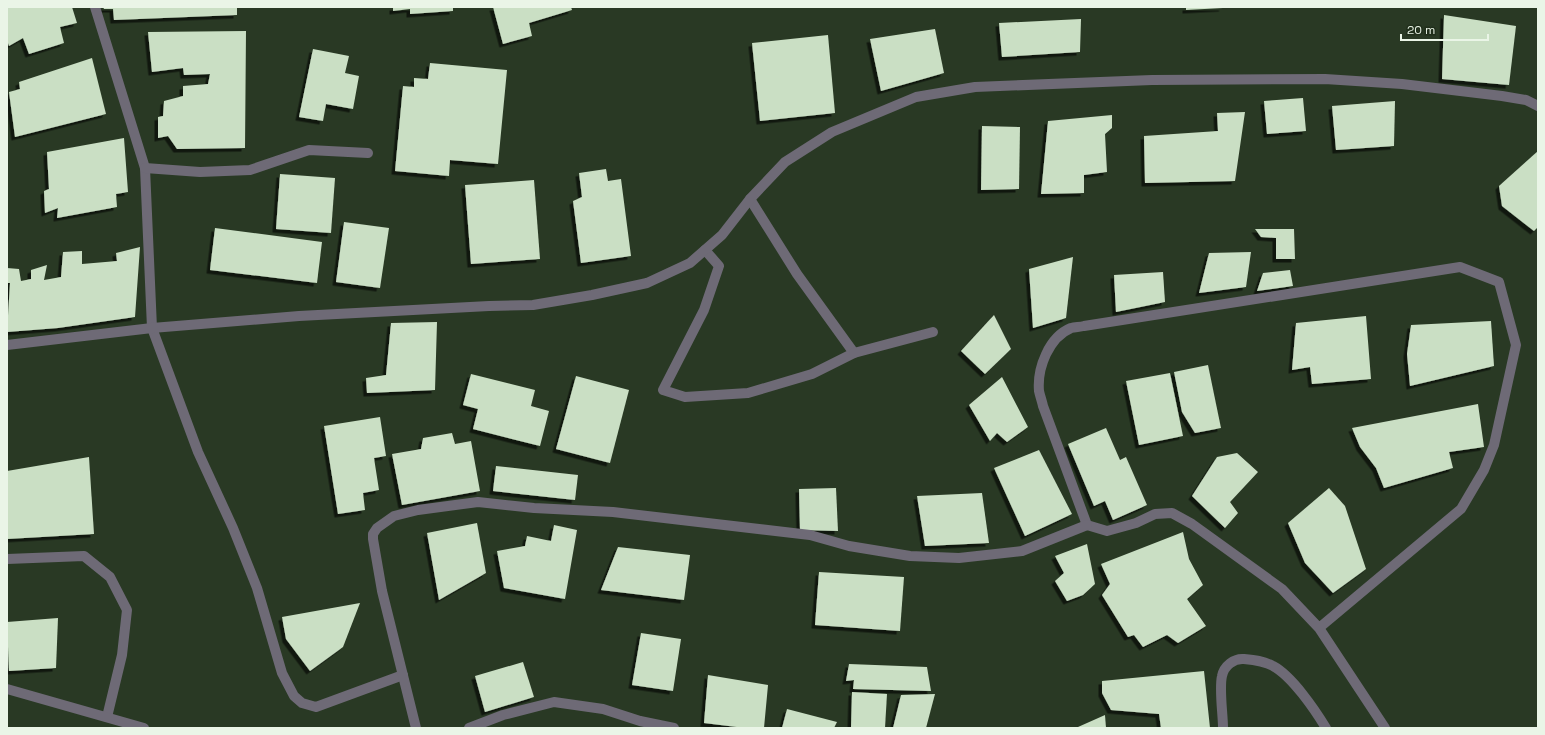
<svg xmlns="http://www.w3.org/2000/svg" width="1545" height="735" viewBox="0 0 1545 735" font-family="'Space Grotesk',sans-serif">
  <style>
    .building { fill: #cadfc4; filter: url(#shadow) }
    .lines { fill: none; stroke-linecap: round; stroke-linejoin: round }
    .minor { stroke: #6e6a76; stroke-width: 10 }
  </style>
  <defs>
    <filter id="shadow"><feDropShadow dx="-3.5" dy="3.5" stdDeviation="0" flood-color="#0009"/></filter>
  </defs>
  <rect width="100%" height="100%" fill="#293924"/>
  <!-- building -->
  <g class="building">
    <path d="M7,7H72L77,23L60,27L64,43L29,54L23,38L9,46L7,40Z"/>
    <path d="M103,7H237V15L114,20L113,9H104Z"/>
    <path d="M393,7H453V11L410,14V9L393,11Z"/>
    <path d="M493,7H571L572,10L529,23L532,36L503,44Z"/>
    <path d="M1186,7H1222L1223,8L1186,10Z"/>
    <path d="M1444,15L1516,26L1509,85L1442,79Z"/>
    <path d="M1081,19L1080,52L1002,57L999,23Z"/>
    <path d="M935,29L944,73L881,91L870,39Z"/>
    <path d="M246,31L245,148L177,149L168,136L158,138V117L163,116L164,101L183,96V86L208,84L210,74L184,75L183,68L152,72L148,32Z"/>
    <path d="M828,35L835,113L760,121L752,43Z"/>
    <path d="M313,49L349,56L345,73L359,76L353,109L326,104L323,121L299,117Z"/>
    <path d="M92,58L106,114L15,137L9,92L20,89L19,82Z"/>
    <path d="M430,63L507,70L498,164L450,160L449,176L395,171L403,86L414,87V78L428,79Z"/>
    <path d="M1303,98L1306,131L1267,134L1264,101Z"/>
    <path d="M1395,101L1394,146L1336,150L1332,106Z"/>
    <path d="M1245,112L1235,181L1145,183L1144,136L1218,131L1217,113Z"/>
    <path d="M1112,115V128L1105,134L1107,172L1084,175V193L1041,194L1048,121Z"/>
    <path d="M982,126L1020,127L1019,189L981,190Z"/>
    <path d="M124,138L128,192L116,194L117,207L57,218L58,208L45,213L44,191L49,189L47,152Z"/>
    <path d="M1538,151V227L1534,231L1502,206L1499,186Z"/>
    <path d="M606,169L608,181L621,179L631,256L581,263L573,201L582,197L579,173Z"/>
    <path d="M280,174L335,178L331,233L276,229Z"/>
    <path d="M534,180L540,259L471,264L465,185Z"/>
    <path d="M344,222L389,228L380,288L336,282Z"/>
    <path d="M215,228L322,242L317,283L210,270Z"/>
    <path d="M1255,229H1294L1295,259H1276V238L1261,237Z"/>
    <path d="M140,247L135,317L58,328L7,332L10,283H7V268L19,269L21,281L31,279V270L47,265L44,280L61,277L63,252L82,251V264L117,261L116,253Z"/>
    <path d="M1251,252L1246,287L1199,293L1209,253Z"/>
    <path d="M1073,257L1066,318L1033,328L1029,269Z"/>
    <path d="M1290,270L1293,286L1257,291L1263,273Z"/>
    <path d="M1163,272L1165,302L1116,312L1114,275Z"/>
    <path d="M994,315L1011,349L985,374L961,351Z"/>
    <path d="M1366,316L1371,379L1312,384L1310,367L1292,370L1296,323Z"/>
    <path d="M1491,321L1494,366L1410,386L1407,354L1411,325Z"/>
    <path d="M437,322L435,390L367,393L366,378L386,375L391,323Z"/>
    <path d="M1208,365L1221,428L1195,433L1182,412L1174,372Z"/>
    <path d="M1170,373L1183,436L1139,445L1126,381Z"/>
    <path d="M471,374L535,390L531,406L549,411L540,446L473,429L478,409L463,405Z"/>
    <path d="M576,376L629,390L610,463L556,449Z"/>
    <path d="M1002,377L1028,427L1007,442L997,433L990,441L969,405Z"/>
    <path d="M1478,404L1484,447L1449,452L1453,468L1384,488L1376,468L1360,447L1352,428Z"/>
    <path d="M380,417L386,456L374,458L379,490L363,493L365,510L338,514L324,426Z"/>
    <path d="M1106,428L1120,460L1126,457L1147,505L1113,520L1105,501L1094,506L1068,444Z"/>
    <path d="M452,433L455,444L471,441L480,491L402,505L392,454L421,449L423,438Z"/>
    <path d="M1039,450L1072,514L1025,536L994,468Z"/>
    <path d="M1237,453L1258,472L1230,502L1238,513L1225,528L1192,496L1217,457Z"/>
    <path d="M89,457L94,534L7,539V471Z"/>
    <path d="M496,466L578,475L575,500L493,491Z"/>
    <path d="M836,488L838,531L800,530L799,489Z"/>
    <path d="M1329,488L1345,506L1366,569L1333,593L1305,563L1288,523Z"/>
    <path d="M982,493L989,543L925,546L917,496Z"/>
    <path d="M477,523L486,573L439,600L427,533Z"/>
    <path d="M554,525L577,530L565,599L504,588L497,551L525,546L527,536L551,541Z"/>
    <path d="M1183,532L1189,559L1203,585L1187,599L1206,626L1178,643L1167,635L1143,647L1134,635L1128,637L1102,595L1110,584L1101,564Z"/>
    <path d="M1087,544L1095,584L1083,595L1067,601L1055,581L1064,573L1055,556Z"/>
    <path d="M618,547L690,555L684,600L601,590Z"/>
    <path d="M819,572L904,577L900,631L815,625Z"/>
    <path d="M360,603L343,647L310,671L286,639L282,617Z"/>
    <path d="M58,618L56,668L9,671L7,622Z"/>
    <path d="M641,633L681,639L673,691L632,685Z"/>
    <path d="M523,662L534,697L485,712L475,676Z"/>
    <path d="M849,664L927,667L931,691L853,689L854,680L846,681Z"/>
    <path d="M1204,671L1210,728H1161L1159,714L1111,710L1102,693V681Z"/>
    <path d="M708,675L768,685L764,728H745L704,723Z"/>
    <path d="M852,692L887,694L885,728H851Z"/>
    <path d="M935,694L926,728H893L901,695Z"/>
    <path d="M787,709L837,722L834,728H782Z"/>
    <path d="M1105,715L1106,728H1078V727Z"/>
  </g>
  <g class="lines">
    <!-- minor -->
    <g class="minor">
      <path d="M95,7L145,168L152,328L198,452L233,528L257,588L282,673L294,696L302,703L316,707L403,675"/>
      <path d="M145,168L200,172L250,170L309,150L368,153"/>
      <path d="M705,250L719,266L704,310L663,390L685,397L748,393L812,374L854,353L797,274L750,199"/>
      <path d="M7,345L152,328L299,316L489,306L533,305L592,295L647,283L690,263L722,235L750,199L785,162L832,132L916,97L975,87L1152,80L1325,79L1402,84L1502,96L1526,100L1538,106"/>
      <path d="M854,353L933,332"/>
      <path d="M7,559L84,556L110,577L127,610L122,655L107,717"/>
      <path d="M1319,628L1461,509L1484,470L1494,445L1516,345L1499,282L1460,267L1084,326C1080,327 1075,327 1071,328C1049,337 1037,368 1039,391C1040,396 1042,401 1043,406L1087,525L1107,531L1136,523L1155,514L1172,513L1192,524L1282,589L1319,628L1385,728"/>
      <path d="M7,689L144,728"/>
      <path d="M416,728L382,591L373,539V534L377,528L394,516L418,510L478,502L534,508L613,512L810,535L849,546L910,556L959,558L1022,551L1087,525"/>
      <path d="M469,728L503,715L554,702L603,709L640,721L674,728"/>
      <path d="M1223,728C1223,714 1219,689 1222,676C1224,666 1234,658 1244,659C1254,660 1264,661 1273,666C1292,676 1315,710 1326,728"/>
    </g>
  </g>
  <!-- border -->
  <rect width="1545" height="735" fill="none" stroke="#eaf5e7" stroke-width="16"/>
  <!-- scale -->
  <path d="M1401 34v6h87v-6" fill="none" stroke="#eaf5e7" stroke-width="2"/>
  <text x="1407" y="34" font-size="12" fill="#eaf5e7" stroke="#202f1b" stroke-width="3" paint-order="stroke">20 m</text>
</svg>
